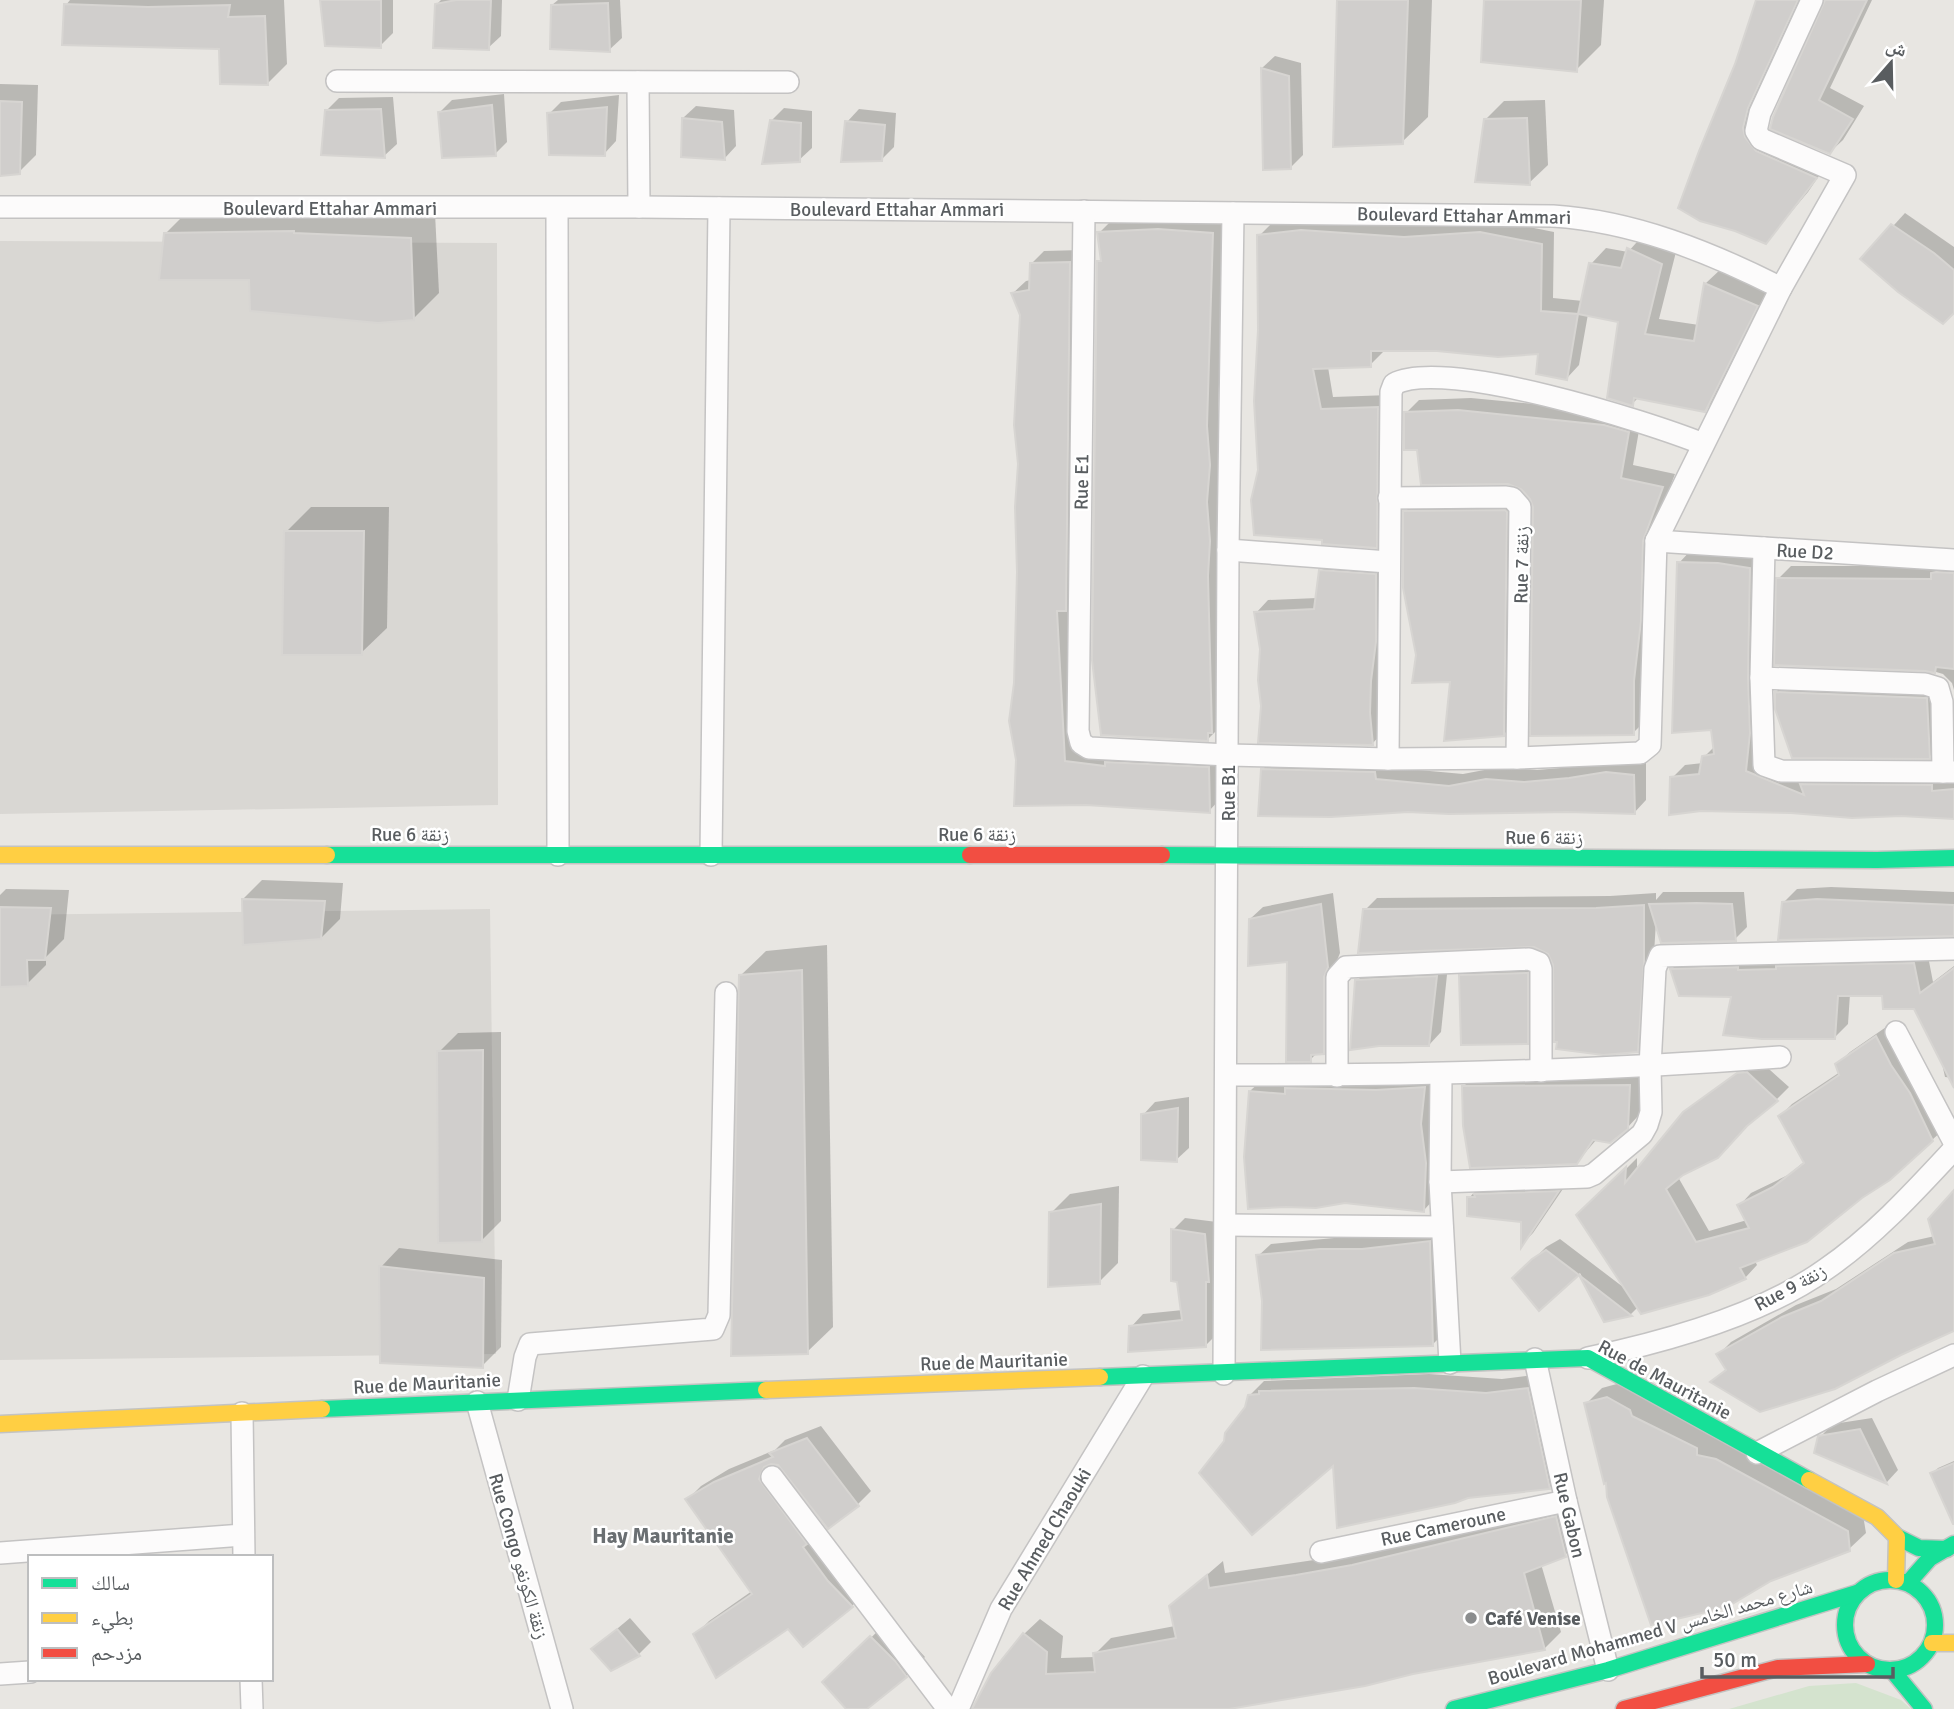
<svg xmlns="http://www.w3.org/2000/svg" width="1954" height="1709" viewBox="0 0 1954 1709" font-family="Signika,'Noto Naskh Arabic',sans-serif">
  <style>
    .industrial { fill: #d9d7d3 }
    .green { fill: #d4e3ce }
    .shadow { fill: #0003 }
    .building { fill: #d0cecc; stroke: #d7d5d2; stroke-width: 2 }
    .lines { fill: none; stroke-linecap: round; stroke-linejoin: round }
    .street-casing { stroke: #c4c3c3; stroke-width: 24 }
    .fast-casing { stroke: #c3c3c2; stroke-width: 19 }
    .slow-casing { stroke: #c3c3c2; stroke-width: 19 }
    .jam-casing { stroke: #c3c3c2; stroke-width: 19 }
    .street { stroke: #fcfbfb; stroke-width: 21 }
    .fast { stroke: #16e098; stroke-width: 16 }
    .slow { stroke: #ffcf43; stroke-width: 16 }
    .jam { stroke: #f24e42; stroke-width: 16 }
    .poi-dot { fill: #8b8d8e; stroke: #fff; stroke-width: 2.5 }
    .labels { text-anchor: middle; stroke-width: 5; stroke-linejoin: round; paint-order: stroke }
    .street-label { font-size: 19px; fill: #595d60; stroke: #fff }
    .poi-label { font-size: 19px; font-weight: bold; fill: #595d60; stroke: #fff; text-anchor: start }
    .neighbourhood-label { font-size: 21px; font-weight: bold; fill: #6a6f72; stroke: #fff }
  </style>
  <rect width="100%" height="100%" fill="#e8e6e2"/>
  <!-- industrial -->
  <g class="industrial">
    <path d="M0,241L497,243L498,805L0,814Z"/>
    <path d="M490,909L496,1354L0,1360V915Z"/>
  </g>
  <!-- green -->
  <path class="green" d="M1856,1683L1901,1700L1911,1709H1729L1809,1686Z"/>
  <!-- shadow -->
  <g class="shadow">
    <path d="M70,0H284L287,64L268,83L220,47L66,5Z"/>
    <path d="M322,0H393V33L380,46Z"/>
    <path d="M441,0H502L501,36L488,48L436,5Z"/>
    <path d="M558,0H620L622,38L609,50L552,5Z"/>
    <path d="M1339,0H1432L1428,117L1402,142Z"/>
    <path d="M1486,0H1604L1601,45L1576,70Z"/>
    <path d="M1758,0H1803L1757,125L1827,164L1808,192L1766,242L1736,229L1737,64Z"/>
    <path d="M1826,0H1872L1830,88L1864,106L1843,140L1830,152L1774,118Z"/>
    <path d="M1275,56L1301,63L1303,155L1291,167L1262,68Z"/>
    <path d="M0,84L38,85L36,155L19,172L0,174Z"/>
    <path d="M504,94L507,142L495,154L440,112L452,100Z"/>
    <path d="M619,95L616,141L604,154L549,114L561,102Z"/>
    <path d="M393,97L397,144L384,156L326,111L339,98Z"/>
    <path d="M1545,100L1548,165L1529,183L1485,120L1504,101Z"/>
    <path d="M696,106L734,110L736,146L724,159L683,118Z"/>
    <path d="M784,108L812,111V148L799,160L771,121Z"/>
    <path d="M859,109L896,113L894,147L882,159L847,122Z"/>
    <path d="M191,208L435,213L439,293L414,318L251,278L165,234Z"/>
    <path d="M1905,213L1954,247V311L1863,259Z"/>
    <path d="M1494,220L1554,232L1553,298L1583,301L1591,264L1606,248L1628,252L1644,234L1677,248L1659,319L1699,325L1706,283L1722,268L1772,290L1721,394L1705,410L1639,397L1632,404L1620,321L1588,314L1579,365L1567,378L1540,352L1383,349V352L1370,365L1328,367L1333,397L1390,395L1389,533L1376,546L1324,538L1259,470V236L1272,223Z"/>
    <path d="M1111,221H1225L1218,412L1222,452L1220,727L1208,739L1098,262L1102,258L1099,233Z"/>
    <path d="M1082,250L1078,596L1069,605L1077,749L1221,755V798L1209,811L1017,760L1015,683L1021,315L1013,293L1026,281L1031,280L1032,263L1044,251Z"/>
    <path d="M1471,398L1617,412L1641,419L1633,465L1675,474L1655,526L1646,720L1633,733L1532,498L1522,487L1419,448L1406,413L1419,400Z"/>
    <path d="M1417,499H1517L1516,722L1503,735L1451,680L1418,655L1405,512Z"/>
    <path d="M311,507H389L387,628L361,653L286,532Z"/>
    <path d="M1692,549L1763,555L1758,758L1808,779L1954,773V817L1901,814L1852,816L1701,809L1672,778L1685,765L1703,763L1704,757L1715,746L1679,563Z"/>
    <path d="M1333,558L1388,562L1384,731L1372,744L1263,706L1261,649L1256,613L1268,600L1317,598L1321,571Z"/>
    <path d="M1954,560V690L1952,683L1943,674L1926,669L1778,579L1791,566H1940Z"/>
    <path d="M1789,680L1939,687L1941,745L1929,757L1776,692Z"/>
    <path d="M1275,757L1463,774L1500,767L1537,770L1583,766L1620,760L1646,763V800L1634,813L1262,770Z"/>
    <path d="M262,880L343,883L340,919L321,938L243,899Z"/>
    <path d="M1831,887L1954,892V934L1784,902L1797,889Z"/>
    <path d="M6,889L69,890L64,939L46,957V965L27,984L0,964V895Z"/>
    <path d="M1663,892H1744L1747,927L1735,939L1656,921L1649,1038L1637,1051L1555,964L1549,952L1534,945L1365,910L1377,898L1610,896L1656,893V900Z"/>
    <path d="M1333,893L1340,953L1336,963V1040L1323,1052H1318L1310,1060L1289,960L1250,919L1263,907Z"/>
    <path d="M827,945L833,1327L807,1352L740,976L766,951Z"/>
    <path d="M1927,951L1933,982L1954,966V1078L1945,1077L1940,1054L1915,1008L1883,994H1850L1848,1024L1835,1037L1672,969L1685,956Z"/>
    <path d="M1540,961V1029L1527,1042L1460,976L1473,963Z"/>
    <path d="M1448,965L1441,1032L1429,1045L1357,981L1370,968Z"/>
    <path d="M1889,1025L1945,1128L1932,1140L1755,1261L1757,1265L1745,1278L1638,1307L1631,1314L1605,1320L1580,1273L1539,1309L1515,1278L1546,1247L1560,1239L1627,1290L1579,1216L1637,1158V1172L1684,1113L1760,1061L1789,1087L1776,1100L1678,1177L1709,1231L1747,1220L1739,1206L1751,1193L1788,1175L1805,1161L1780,1116L1792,1104L1840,1072L1837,1064L1850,1052Z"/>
    <path d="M501,1032V1221L482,1240L439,1052L458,1033Z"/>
    <path d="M1642,1073L1639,1115L1627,1128L1597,1139L1577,1162L1463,1087L1476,1074Z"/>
    <path d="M1438,1074L1437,1196L1424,1210L1250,1091L1264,1078Z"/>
    <path d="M1189,1097V1148L1176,1160L1143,1115L1155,1102Z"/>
    <path d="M1569,1180L1533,1233L1522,1244V1220L1469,1198L1481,1185Z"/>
    <path d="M1119,1186L1118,1263L1099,1282L1051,1213L1070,1194Z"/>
    <path d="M1954,1193V1329L1713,1381L1727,1368L1719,1354L1731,1342L1796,1305L1836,1289L1908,1242L1935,1236Z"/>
    <path d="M1185,1218L1217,1222L1218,1333L1206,1345L1131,1327L1143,1314L1183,1310L1173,1230Z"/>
    <path d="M1442,1229L1445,1332L1433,1344L1264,1301L1258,1256L1271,1244L1334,1238L1375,1237Z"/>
    <path d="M399,1248L502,1260L501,1347L482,1366L381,1267Z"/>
    <path d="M1429,1374L1502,1379L1542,1374L1564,1473L1549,1488L1335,1463L1225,1442L1247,1408L1249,1396L1264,1381Z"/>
    <path d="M1624,1382L1863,1515L1866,1533L1849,1549L1586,1404L1602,1388Z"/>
    <path d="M1872,1418L1898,1470L1887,1482L1816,1452L1820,1437L1833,1424Z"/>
    <path d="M821,1426L871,1491L858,1504L779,1464L773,1462L772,1465L865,1592L852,1606L788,1626L695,1635L709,1621L752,1591L688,1499L701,1486L729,1469L775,1450L785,1440Z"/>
    <path d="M1954,1461V1513L1932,1474L1938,1468Z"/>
    <path d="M1572,1501L1581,1539L1565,1555L1541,1564L1561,1632L1545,1648L1203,1709H974L1024,1634L1040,1619L1063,1636L1061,1658L1095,1657V1654L1111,1638L1175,1626L1171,1606L1223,1561L1225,1573L1314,1560L1369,1549Z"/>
    <path d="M630,1618L651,1642L639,1654L612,1669L593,1649Z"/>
    <path d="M890,1619L925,1657L906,1676L864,1709H848L825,1683Z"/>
  </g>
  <!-- building -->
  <g class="building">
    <path d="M320,0H381V48L325,46Z"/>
    <path d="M456,0H491L489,50L433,48L435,4Z"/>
    <path d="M1337,0H1408L1403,144L1333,147Z"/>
    <path d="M1484,0H1581L1577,72L1481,62Z"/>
    <path d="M1756,0H1798L1748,108L1743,128L1745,137L1756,151L1817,178L1766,244L1735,231L1700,221L1678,208L1699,151L1735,64Z"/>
    <path d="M1825,0H1867L1819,100L1853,119L1830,154L1770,129L1773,117Z"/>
    <path d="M608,3L610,52L550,49L551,5Z"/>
    <path d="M64,4L148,7L230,5L228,17L265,16L268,85L220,84L219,49L62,45Z"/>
    <path d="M1261,68L1289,76L1291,169L1263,170Z"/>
    <path d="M0,101L22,102L20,174L0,176Z"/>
    <path d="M492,105L496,156L442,158L438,112Z"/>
    <path d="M607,107L605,156L549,155L547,113Z"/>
    <path d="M381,109L385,158L321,155L325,110Z"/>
    <path d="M682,118L722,122L725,160L681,157Z"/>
    <path d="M1527,118L1530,185L1475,182L1484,119Z"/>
    <path d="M770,120L801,123L800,162L762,164Z"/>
    <path d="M845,121L885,125L882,161L841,162Z"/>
    <path d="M1891,224L1934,253L1954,270V313L1943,324L1898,292L1860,259Z"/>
    <path d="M1158,229L1213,233L1207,426L1210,465L1207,502L1210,541L1208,576L1212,733H1208V741L1101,735L1092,660L1097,261H1101L1097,232Z"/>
    <path d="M1301,230L1404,237L1480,232L1542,244L1541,311L1578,314L1567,380L1536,374L1538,354L1498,357L1437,351H1371V367L1313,369L1321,409L1378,407L1377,548L1322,544V540L1254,535L1251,500L1258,470L1254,401L1258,330L1257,235Z"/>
    <path d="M294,231V233L411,238L414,320L378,323L250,311L249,280H159L164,233Z"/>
    <path d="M1627,248L1662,264L1645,334L1694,341L1704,283L1758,306L1705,412L1634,398L1633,406L1607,398L1618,322L1578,314L1589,263L1621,268Z"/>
    <path d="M1070,262L1066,611H1057L1065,761L1105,766V762L1209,767L1210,813L1086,805L1014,806L1016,760L1009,721L1014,683L1017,572L1015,507L1018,464L1014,425L1020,315L1011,293L1029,290L1030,263Z"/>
    <path d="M1458,410L1604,425L1629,432L1621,478L1663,487L1643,541L1641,621L1634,681V735L1530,736L1533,507L1530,499L1521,489L1508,484L1421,485L1417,450H1404V412Z"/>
    <path d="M1505,510L1507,512L1504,736L1444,741L1450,682L1412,683L1416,655L1403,588V511Z"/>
    <path d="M284,531H364L362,655H282Z"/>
    <path d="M1677,562L1718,563L1750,568L1748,678L1750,733L1746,771L1804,795L1800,784L1932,785V791L1954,789V819L1901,816L1852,818L1791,813L1701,811L1669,815L1670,777L1699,774L1702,756L1714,754L1711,730L1672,733Z"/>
    <path d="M1319,570L1376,574V642L1371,681L1370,713L1373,745L1258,743L1261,706L1258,680L1260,649L1254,612L1314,609Z"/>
    <path d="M1936,572L1954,573V669L1936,667L1935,673L1925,671L1774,665L1776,578L1931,579V573Z"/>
    <path d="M1775,692L1927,698L1930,759L1792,758L1775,709Z"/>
    <path d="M1261,769L1375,772L1376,779L1449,786L1486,779L1524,782L1569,778L1606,772L1634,775L1635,814L1568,812L1449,814L1408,812L1331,817L1258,816Z"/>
    <path d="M242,899L325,901L321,939L243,945Z"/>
    <path d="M1817,899L1954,905V936L1778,940L1782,902Z"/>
    <path d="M1697,903L1732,904L1736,941L1661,943L1649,904Z"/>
    <path d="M1321,904L1328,967L1324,977V1054L1311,1055V1062H1286L1287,962L1248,966L1249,919Z"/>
    <path d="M1644,905V962L1638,1052L1603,1055L1556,1049L1557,1042H1554L1553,965L1548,954L1534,947L1358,953L1363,909L1596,908Z"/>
    <path d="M0,907L51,908L45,960H27L28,986L0,987Z"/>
    <path d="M1914,963L1920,993L1954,968V1088L1914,1009H1883L1882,996H1838L1835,1039H1762L1723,1035L1731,997L1679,996L1670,969L1738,967V970L1776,969V966Z"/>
    <path d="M802,970L808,1354L731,1356L739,975Z"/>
    <path d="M1528,973V1044L1461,1045L1459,975Z"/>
    <path d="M1437,976L1429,1046H1379L1350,1050L1355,980Z"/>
    <path d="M1876,1036L1891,1065L1910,1093L1933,1141L1890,1180L1862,1198L1807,1242L1740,1268L1746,1279L1709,1295L1641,1314L1576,1215L1626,1167L1625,1183L1683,1112L1737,1073L1747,1072L1778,1101L1747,1126L1718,1158L1683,1175L1666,1189L1696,1242L1749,1228L1737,1205L1773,1187L1804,1163L1778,1116L1839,1075L1835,1064Z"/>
    <path d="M483,1050L482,1242L438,1243L437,1051Z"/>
    <path d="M1630,1085L1628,1129L1610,1143L1593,1140L1577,1164L1470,1168L1463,1126L1462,1086Z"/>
    <path d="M1425,1087L1421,1124L1426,1163L1424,1212L1345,1203L1316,1208L1286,1207L1248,1209L1244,1157L1249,1091L1285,1094V1088L1376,1090Z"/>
    <path d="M1178,1108L1177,1162L1141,1160V1114Z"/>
    <path d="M1954,1190V1331L1901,1355L1835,1389L1760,1412L1710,1382L1726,1370L1716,1354L1782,1317L1821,1301L1894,1253L1935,1244L1928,1219Z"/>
    <path d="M1559,1191L1521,1248V1222L1467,1216V1197H1475L1474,1194Z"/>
    <path d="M1101,1204L1100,1284L1048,1287L1049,1212Z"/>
    <path d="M1171,1229L1205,1234L1209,1282H1206V1347L1128,1352L1129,1326L1182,1320L1177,1282L1171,1281Z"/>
    <path d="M1430,1241L1433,1346L1261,1350L1262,1301L1256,1255L1320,1249H1362Z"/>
    <path d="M1546,1250L1579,1275L1539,1311L1512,1278L1532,1259Z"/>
    <path d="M379,1266L484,1278L483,1368L380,1363Z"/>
    <path d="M1579,1275L1632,1316L1604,1322Z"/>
    <path d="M1414,1388L1486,1393L1528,1388L1550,1489L1468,1498L1455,1503L1337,1528L1333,1466L1252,1535L1199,1473L1224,1441L1225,1433L1245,1407L1248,1395L1259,1394V1391Z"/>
    <path d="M1607,1397L1630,1410L1632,1416L1697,1448V1455L1716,1459L1848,1531L1850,1551L1771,1581L1727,1607L1651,1625L1607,1497L1606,1483L1604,1484L1584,1403Z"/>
    <path d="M1860,1429L1887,1484L1814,1453L1818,1436Z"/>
    <path d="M807,1438L859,1506L828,1529L778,1465L771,1464L764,1467L759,1479L807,1544L803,1547L828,1581L853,1607L803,1647L788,1629L716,1678L693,1634L752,1594L685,1499L714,1482L773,1457L769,1453Z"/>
    <path d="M1954,1463V1524H1953L1930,1473Z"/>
    <path d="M1556,1516L1566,1557L1524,1573L1545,1650L1413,1674L1365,1686L1229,1709H972L991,1673L1023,1633L1047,1652L1046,1674L1095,1672L1093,1653L1176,1638L1169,1606L1207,1575L1209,1588L1296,1575L1352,1565Z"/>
    <path d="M617,1629L640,1656L611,1671L591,1649Z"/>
    <path d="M870,1636L895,1661L907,1677L867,1709H846L822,1682Z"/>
  </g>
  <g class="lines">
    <!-- street casing -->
    <g class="street-casing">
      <g id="street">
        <path d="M337,81L788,82"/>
        <path d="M638,82L639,207"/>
        <path d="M0,207H639L1553,216C1633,221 1710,252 1781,288"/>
        <path d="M557,208L558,855"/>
        <path d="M1084,211L1078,731L1081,743L1089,748L1228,755L1388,759L1517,758L1640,753L1650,745L1656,541L1781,288L1845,175L1761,139L1756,131L1760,113L1812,0"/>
        <path d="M1389,498L1506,497L1512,498L1520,507L1517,758"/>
        <path d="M1656,541L1954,560"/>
        <path d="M1764,548L1761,678L1764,765L1781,771L1954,772"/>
        <path d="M1228,550L1388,562"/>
        <path d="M1761,678L1925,684L1938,688L1942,702L1943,772"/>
        <path d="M1388,759L1391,392L1394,384C1445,357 1648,422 1703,444"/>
        <path d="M711,855L719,208"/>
        <path d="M1896,1032L1954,1142"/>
        <path d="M1226,1075C1411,1076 1596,1071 1780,1057"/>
        <path d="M1441,1075L1440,1182L1450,1363"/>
        <path d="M1337,1076V977L1346,967L1529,959L1539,963L1541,969V1071"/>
        <path d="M1440,1182L1587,1177L1594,1174L1642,1134L1647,1125L1651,1112L1650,1067L1655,969L1660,956L1953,949"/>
        <path d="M1226,1225L1442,1227"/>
        <path d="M1588,1358C1664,1342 1762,1315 1826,1269C1874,1236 1915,1191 1954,1149"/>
        <path d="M1535,1359L1566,1501L1608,1670"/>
        <path d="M1224,1374L1228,550L1233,213"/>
        <path d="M518,1400L525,1357L530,1344L713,1329L719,1315L726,993"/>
        <path d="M477,1402L562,1709"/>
        <path d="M242,1413L244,1557"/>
        <path d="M1757,1453L1877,1391L1954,1355"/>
        <path d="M772,1477L948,1709"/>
        <path d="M1321,1552L1566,1501"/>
        <path d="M0,1553L243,1535"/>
        <path d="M0,1674L30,1672"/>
        <path d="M251,1679L252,1709"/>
        <path d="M958,1709L1001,1609L1143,1376"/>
      </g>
    </g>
    <!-- fast casing -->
    <g class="fast-casing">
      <g id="fast">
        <path d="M327,855H970"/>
        <path d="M1162,855L1877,860L1954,858"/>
        <path d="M1100,1377L1588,1358L1809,1480"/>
        <path d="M322,1409L766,1390"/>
        <path d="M1897,1537L1919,1548L1947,1549"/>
        <circle cx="1890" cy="1625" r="45"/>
        <path d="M1908,1583L1930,1558L1954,1544"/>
        <path d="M1892,1670L1924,1709"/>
        <path d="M1454,1709L1608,1670L1857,1593"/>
      </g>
    </g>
    <!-- slow casing -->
    <g class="slow-casing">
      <g id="slow">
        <path d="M0,855H327"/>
        <path d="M766,1390L1100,1377"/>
        <path d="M0,1424L322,1409"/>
        <path d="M1809,1480L1877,1517L1897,1537L1896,1580"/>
        <path d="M1932,1643H1954"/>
      </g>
    </g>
    <!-- jam casing -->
    <g class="jam-casing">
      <g id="jam">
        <path d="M970,855H1162"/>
        <path d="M1624,1709L1778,1668L1867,1664"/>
      </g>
    </g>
    <!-- street -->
    <use href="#street" class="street"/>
    <!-- fast -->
    <use href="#fast" class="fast"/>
    <!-- slow -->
    <use href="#slow" class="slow"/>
    <!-- jam -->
    <use href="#jam" class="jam"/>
  </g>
  <!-- markers -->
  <circle class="poi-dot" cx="1471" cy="1618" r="7"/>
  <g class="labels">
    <!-- street labels -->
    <g class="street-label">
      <text x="330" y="215">Boulevard Ettahar Ammari</text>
      <text x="897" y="216">Boulevard Ettahar Ammari</text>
      <text transform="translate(1464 215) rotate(1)" y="7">Boulevard Ettahar Ammari</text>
      <text transform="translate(1081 482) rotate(-89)" y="7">Rue E1</text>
      <text transform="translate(1805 551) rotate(3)" y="7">Rue D2</text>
      <text transform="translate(1521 565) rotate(-89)" y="7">Rue 7 زنقة</text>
      <text transform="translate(1228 793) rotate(-90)" y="7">Rue B1</text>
      <text x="410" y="841">Rue 6 زنقة</text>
      <text x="977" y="841">Rue 6 زنقة</text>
      <text x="1544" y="844">Rue 6 زنقة</text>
      <text transform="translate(1790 1287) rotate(-28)" y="7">Rue 9 زنقة</text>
      <text transform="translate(994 1361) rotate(-2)" y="7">Rue de Mauritanie</text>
      <text transform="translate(1665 1379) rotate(28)" y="7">Rue de Mauritanie</text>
      <text transform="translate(427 1383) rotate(-3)" y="7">Rue de Mauritanie</text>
      <text transform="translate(1570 1515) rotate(77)" y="7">Rue Gabon</text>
      <text transform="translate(1443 1526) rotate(-12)" y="7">Rue Cameroune</text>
      <text transform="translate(1044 1539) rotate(-59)" y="7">Rue Ahmed Chaouki</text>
      <text transform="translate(519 1556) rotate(74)" y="7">Rue Congo زنقة الكونغو</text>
      <text transform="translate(1650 1632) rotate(-16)" y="7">Boulevard Mohammed V شارع محمد الخامس</text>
    </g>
    <!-- poi labels -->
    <g class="poi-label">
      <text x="1485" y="1625">Café Venise</text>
    </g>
    <!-- neighbourhood labels -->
    <g class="neighbourhood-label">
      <text x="663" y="1543">Hay Mauritanie</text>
    </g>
  </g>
  <!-- legend -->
  <rect x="28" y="1555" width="245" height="126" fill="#ffffff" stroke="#bdbebf" stroke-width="2"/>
  <rect x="42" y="1578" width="35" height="10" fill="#16e098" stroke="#bdbebf" stroke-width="2"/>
  <text x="91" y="1590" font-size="21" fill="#595d60">سالك</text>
  <rect x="42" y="1613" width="35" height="10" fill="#ffcf43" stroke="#bdbebf" stroke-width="2"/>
  <text x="91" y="1625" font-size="21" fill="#595d60">بطيء</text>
  <rect x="42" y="1648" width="35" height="10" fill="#f24e42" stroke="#bdbebf" stroke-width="2"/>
  <text x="91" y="1660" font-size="21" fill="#595d60">مزدحم</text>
  <!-- north arrow -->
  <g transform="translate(1891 63) rotate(20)" stroke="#ffffff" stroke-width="5" paint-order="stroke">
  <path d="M0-5L12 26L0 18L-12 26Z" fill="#595d60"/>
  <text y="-10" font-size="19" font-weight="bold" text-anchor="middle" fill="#595d60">ش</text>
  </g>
  <!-- scale -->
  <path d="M1702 1667v10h191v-10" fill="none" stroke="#595d60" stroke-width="3.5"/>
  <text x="1713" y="1667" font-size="21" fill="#595d60" stroke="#ffffff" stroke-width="5" paint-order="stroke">50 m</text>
</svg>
